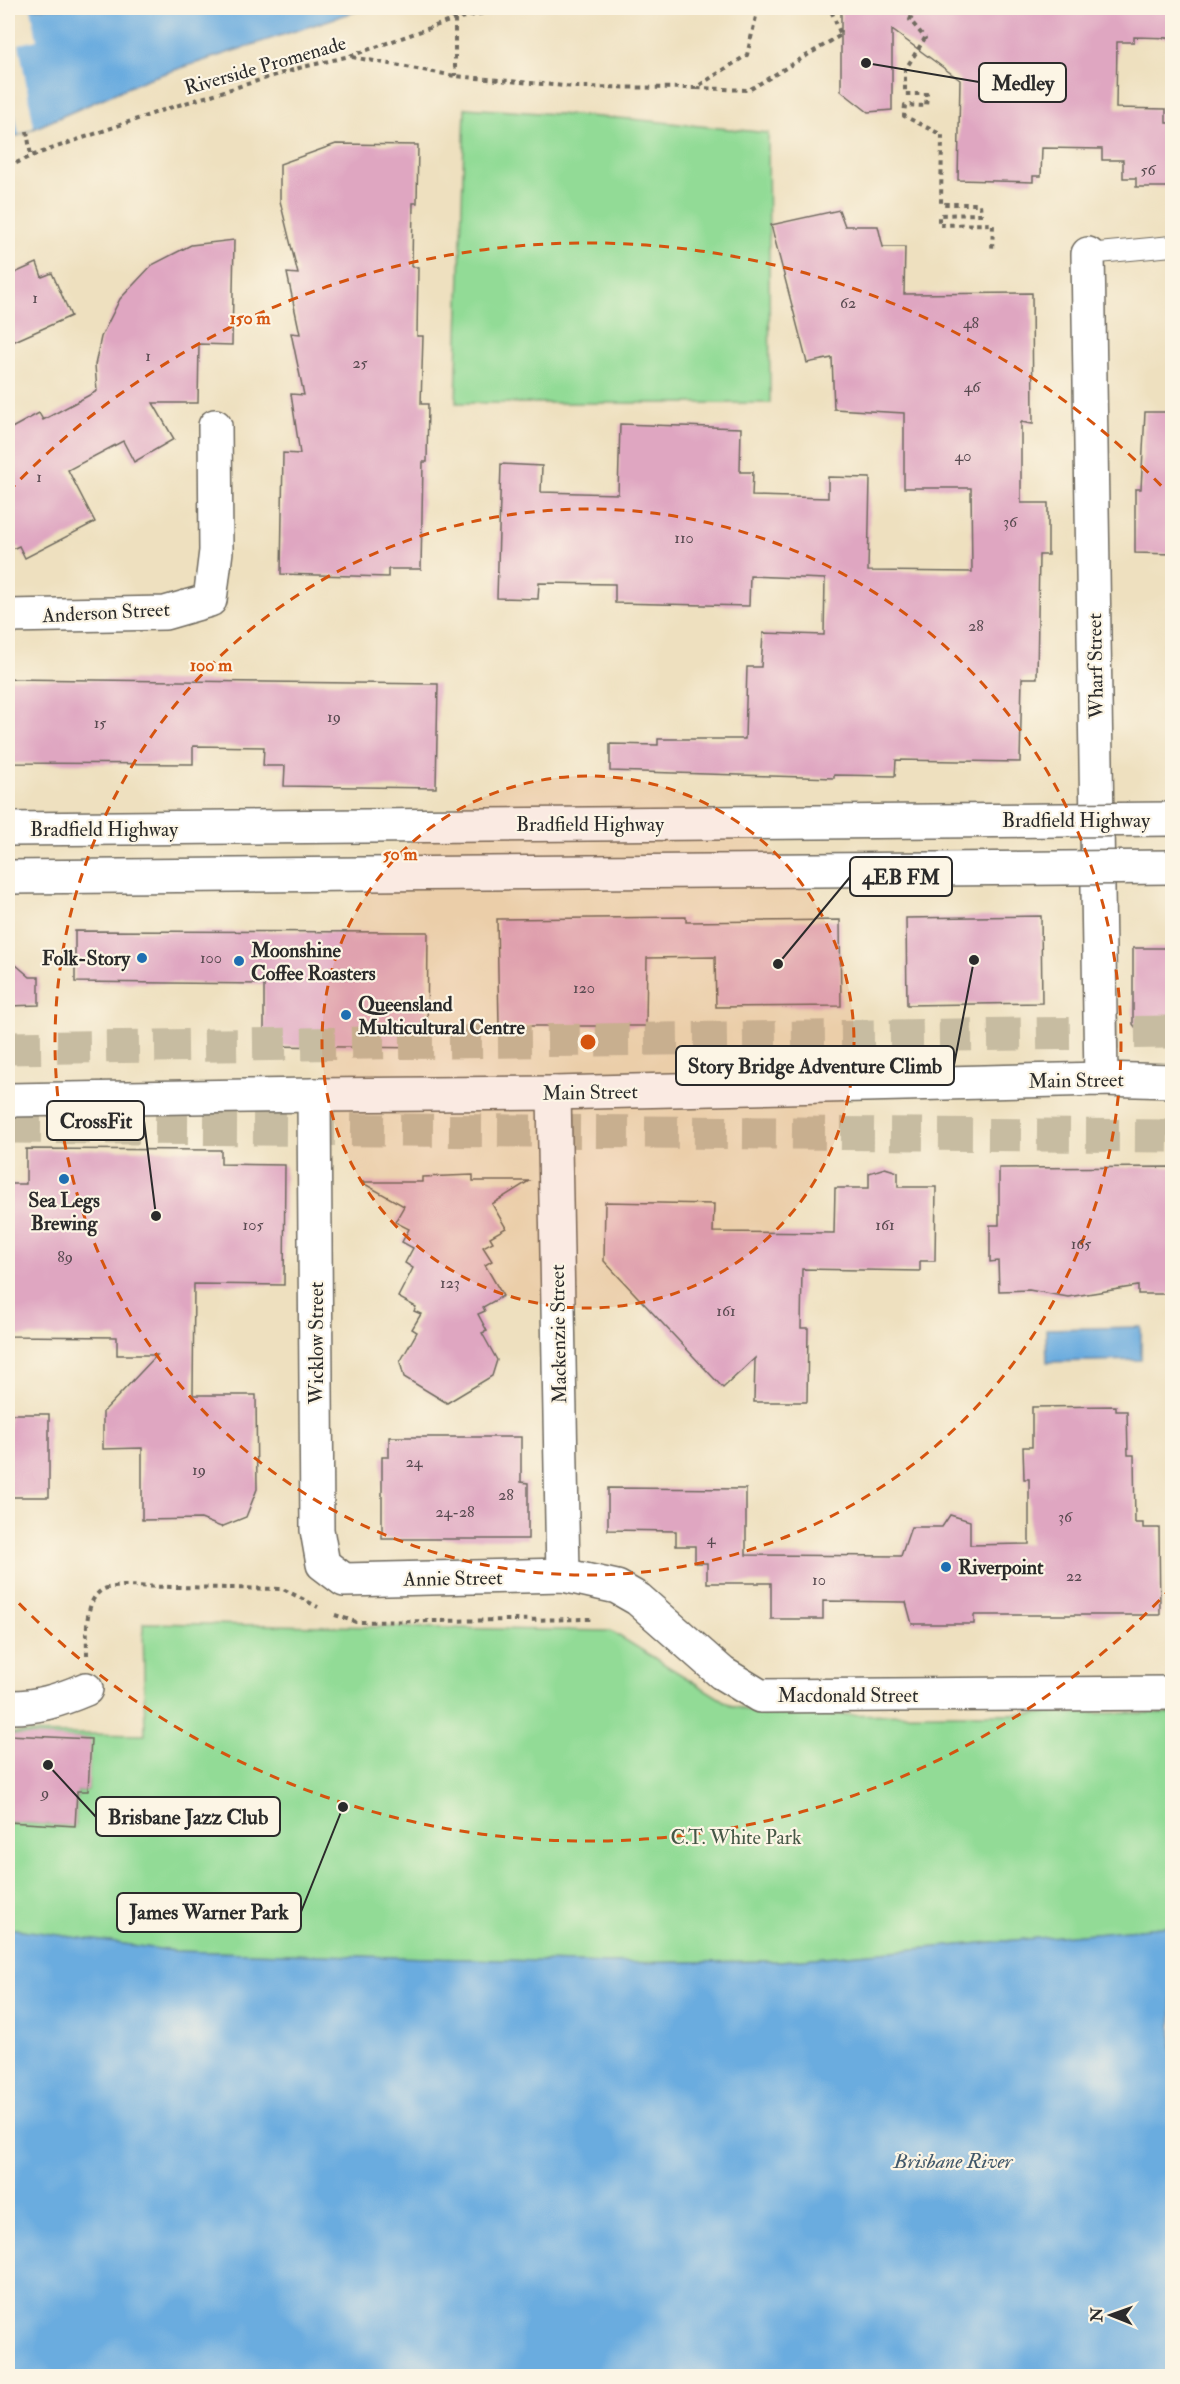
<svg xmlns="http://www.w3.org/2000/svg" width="1180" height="2384" viewBox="0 0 1180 2384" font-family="'IM FELL Double Pica',serif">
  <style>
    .green { fill: #92db96; stroke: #5e8360; stroke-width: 1.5 }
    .water { fill: #6bacdf; stroke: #4b6c85; stroke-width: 1.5 }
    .pier { fill: #eee0bf }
    .building { fill: #dfa6c1 }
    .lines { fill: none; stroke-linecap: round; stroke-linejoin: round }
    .motorway-tunnel { stroke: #c7bca1; stroke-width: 33; stroke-dasharray: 33 16; stroke-linecap: butt }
    .service-casing { stroke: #6f6a5f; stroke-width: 22 }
    .minor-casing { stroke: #6f6a5f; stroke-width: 36 }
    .tertiary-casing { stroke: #6f6a5f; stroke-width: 36 }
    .path { stroke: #6f6a5f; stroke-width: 4; stroke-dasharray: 4.5 4.5; stroke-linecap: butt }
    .service { stroke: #fff; stroke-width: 20 }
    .minor { stroke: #fff; stroke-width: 33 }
    .tertiary { stroke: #fff; stroke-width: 33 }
    .trunk-bridge-casing { stroke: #6f6a5f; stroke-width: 36; stroke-linecap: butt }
    .trunk-bridge { stroke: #fff; stroke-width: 33 }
    .ring { fill: none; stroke: #d5540f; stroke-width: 3; stroke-dasharray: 10 8 }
    .poi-dot { fill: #1f6fb2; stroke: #fcf5e5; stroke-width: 2 }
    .labels { text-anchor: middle; stroke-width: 4.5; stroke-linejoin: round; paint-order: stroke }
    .number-label { font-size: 16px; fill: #584a50 }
    .street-label { font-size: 20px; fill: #2b2b2b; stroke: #fcf5e5 }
    .poi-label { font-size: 20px; font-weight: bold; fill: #2b2b2b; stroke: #fcf5e5; text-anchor: start }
    .park-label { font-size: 20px; fill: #455746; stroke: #fcf5e5 }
    .water-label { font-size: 21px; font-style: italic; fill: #41586a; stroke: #fcf5e5 }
    .centre { fill: #d5540f; stroke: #fcf5e5; stroke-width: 3 }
    .ring-label { font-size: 18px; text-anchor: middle; font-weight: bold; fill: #d5540f; stroke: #fcf5e5; stroke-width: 4.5; stroke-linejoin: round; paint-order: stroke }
    .leader { fill: none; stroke: #2b2b2b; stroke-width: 2 }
    .callout-dot { fill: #2b2b2b; stroke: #fcf5e5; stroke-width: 2 }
    .callout { fill: #fcf5e5; stroke: #2b2b2b; stroke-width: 2 }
    .callout-label { font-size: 21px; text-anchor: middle; font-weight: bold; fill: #2b2b2b }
  </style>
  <rect width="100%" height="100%" fill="#fcf5e5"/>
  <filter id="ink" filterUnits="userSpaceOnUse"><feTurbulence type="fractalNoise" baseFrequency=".0167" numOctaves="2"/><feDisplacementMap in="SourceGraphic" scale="12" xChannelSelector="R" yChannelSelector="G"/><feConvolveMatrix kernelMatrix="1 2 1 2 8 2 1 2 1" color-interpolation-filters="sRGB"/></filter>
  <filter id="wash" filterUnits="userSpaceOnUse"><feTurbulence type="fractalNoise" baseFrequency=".008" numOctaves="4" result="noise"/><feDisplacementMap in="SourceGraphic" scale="24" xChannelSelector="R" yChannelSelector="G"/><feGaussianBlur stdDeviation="1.35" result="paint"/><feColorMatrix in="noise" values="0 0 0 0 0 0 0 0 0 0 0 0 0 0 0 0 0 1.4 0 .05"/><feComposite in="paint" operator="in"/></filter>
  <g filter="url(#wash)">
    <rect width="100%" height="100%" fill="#eee0bf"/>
    <!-- green -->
    <g class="green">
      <path d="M465,108L631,119L768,133L770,403H456Z"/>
      <path d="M143,1623L611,1631L732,1706L764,1715L1172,1713V1926L781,1961L608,1963L174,1951L8,1928V1822L75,1826L77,1791H88L90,1739L8,1735V1733L145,1735Z"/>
    </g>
    <!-- water -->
    <g class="water">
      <path d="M8,8H366L147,79L8,140Z"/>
      <path d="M1141,1327V1360L1047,1362L1046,1329Z"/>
      <path d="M1172,1926V2376H8V1928L174,1951L608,1963L781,1961Z"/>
    </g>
    <!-- pier -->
    <path class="pier" d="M8,8H31L37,40L19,44L34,127L19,135L8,76Z"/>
    <g id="blocks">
      <!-- building -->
      <g class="building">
        <path d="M841,8H1173V38L1134,37V42H1117L1116,108L1166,109V123H1173V187H1136V178H1123V160H1102V149L1042,148L1041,176H1033V182L958,180L960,80L892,30V110L868,112L841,91Z"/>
        <path d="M336,144L418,145L417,203H413L412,267H418L417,336H423L421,404H428L427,462H423L421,569H388V577L281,574L283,453L300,454L291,394L304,395L291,333L300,334L287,273L298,274L280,201V164Z"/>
        <path d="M839,210L845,226H878L883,247H905L904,294L1032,293L1033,424L1021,422V503H1048V555H1039L1037,678H1022L1020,762L896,760L895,776L834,775V778L610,771V744L658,745V739H745L747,667H761L763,633L824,635L825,579L750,576L749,606L615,603V584L539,583L538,599L497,598L501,464L542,466L541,492L618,494L620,424L741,428L740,472H753L752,496L828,498V477L870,478L868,571L972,572L971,488H904V413L834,409L832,358L807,363L771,225Z"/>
        <path d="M234,240L232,345L199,344L198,403H153L174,439L134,462L123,441L68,470L95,522L25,558L19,546L8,551V430L39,413L43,420L97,391L95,365L101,337L120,299L152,265L191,245Z"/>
        <path d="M37,263L42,277L52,273L71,316L8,344V276Z"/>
        <path d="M1145,412H1173V554L1135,553V489H1141Z"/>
        <path d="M8,679L438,684L436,788L284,786L285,766H263L264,747L193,746V764L8,763Z"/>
        <path d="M1041,916L1042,1003L907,1005L906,918Z"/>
        <path d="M686,917V922L840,920L841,1006L716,1007L715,957L647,958L646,1026H499L497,919Z"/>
        <path d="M75,931L428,932L427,1048L264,1046V984L75,982Z"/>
        <path d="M1133,948H1173V1033L1140,1034L1133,1024Z"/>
        <path d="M8,958L30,977H39V1005L8,1006Z"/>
        <path d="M26,1149L221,1150V1164L285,1165L284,1285L194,1284L193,1395H256L257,1489L246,1517L221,1527L201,1519L142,1520V1448L103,1449V1412L157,1355H117V1337L8,1336V1184H26Z"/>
        <path d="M1173,1167V1294H1138V1286L1068,1297L1029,1290L999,1291L998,1261L990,1262V1225H999V1168Z"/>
        <path d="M885,1168L898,1172V1187H936L935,1261H920V1271L802,1269L801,1328H808L807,1402H754L755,1358L723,1388L604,1261L605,1202L714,1204L713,1232L834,1233L835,1188H869V1173Z"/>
        <path d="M473,1175V1181H529L492,1204L506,1228L490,1237L493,1242L483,1247L492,1261L485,1265L503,1296L483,1307L485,1311L478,1314L487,1331L482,1333L497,1360L492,1376L447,1403L404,1377L400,1362L417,1332L412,1329L421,1314L414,1311L416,1307L398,1297L413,1268L405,1263L413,1248L402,1242L409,1229L395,1222L404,1206L361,1182H422V1177Z"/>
        <path d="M1116,1406V1411H1127L1128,1455H1134L1135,1523H1143V1528H1159L1160,1615H974V1624H912L906,1602L823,1601V1619H771V1583H707V1563H695V1546H676V1531L608,1530V1488L746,1489V1555L901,1556L911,1527H942L950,1515L970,1521V1545L1029,1544V1479H1024L1023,1447H1032V1407Z"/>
        <path d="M9,1414H49V1497H8Z"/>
        <path d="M389,1437H521V1482L528,1483V1539H382V1457H389Z"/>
        <path d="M8,1735L91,1739L88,1791H77L75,1826L8,1822Z"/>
      </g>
    </g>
  </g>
  <g filter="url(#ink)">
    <use href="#blocks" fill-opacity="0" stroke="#6f6a5f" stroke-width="1.5"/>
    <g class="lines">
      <!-- motorway-tunnel -->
      <g class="motorway-tunnel">
        <path d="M8,1048L1172,1032"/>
        <path d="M8,1127L1172,1136"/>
      </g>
      <!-- service casing -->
      <g class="service-casing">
        <path id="service" d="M1088,254L1172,246"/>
      </g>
      <!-- minor casing -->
      <g class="minor-casing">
        <g id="minor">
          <path d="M1088,254L1101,1079"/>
          <path d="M8,616L165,613L210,600L216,551L215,426"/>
          <path d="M554,1093L563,1575"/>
          <path d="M314,1095L317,1530L323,1564L344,1580L563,1575L617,1587L638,1599L722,1673L760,1696L1172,1693"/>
          <path d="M8,1707C36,1708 60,1700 86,1689"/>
        </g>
      </g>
      <!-- tertiary casing -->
      <g class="tertiary-casing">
        <path id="tertiary" d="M8,1100L314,1095L554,1093L1101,1079L1172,1081"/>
      </g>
      <!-- path -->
      <g class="path">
        <path d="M915,8L910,20L925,38L905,70V94H927L926,106L905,105L904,116L942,135L941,204H980L981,214L939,215V225L993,224L992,252"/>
        <path d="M455,19V76"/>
        <path d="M352,57L455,76L575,87L695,88L747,55L758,8"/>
        <path d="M697,88L749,90L841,35L830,8"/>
        <path d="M27,131L31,156"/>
        <path d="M8,167L31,156L166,109L299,68L350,56L455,19L508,8"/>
        <path d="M335,1615L356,1622L591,1619"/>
        <path d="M87,1655C87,1636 83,1599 104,1589C109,1587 117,1587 123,1586L283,1589L318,1607"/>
      </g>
      <!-- service -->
      <use href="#service" class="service"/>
      <!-- minor -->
      <use href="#minor" class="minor"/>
      <!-- tertiary -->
      <use href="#tertiary" class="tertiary"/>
      <!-- trunk-bridge casing -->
      <g class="trunk-bridge-casing">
        <g id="trunk-bridge">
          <path d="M8,829L1172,819"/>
          <path d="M8,877L1172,867"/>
        </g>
      </g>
      <!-- trunk-bridge -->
      <use href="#trunk-bridge" class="trunk-bridge"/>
    </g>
  </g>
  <!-- distance rings -->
  <circle cx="588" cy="1042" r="266" fill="#d5540f" fill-opacity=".12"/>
  <g class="ring">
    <circle cx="588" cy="1042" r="266"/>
    <circle cx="588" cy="1042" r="533"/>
    <path d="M1172 1587A799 799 0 0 1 8 1592M8 492A799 799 0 0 1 1172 497"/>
  </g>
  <!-- markers -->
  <g class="poi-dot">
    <circle cx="142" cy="958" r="6"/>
    <circle cx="239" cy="961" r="6"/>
    <circle cx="346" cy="1015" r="6"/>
    <circle cx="64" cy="1179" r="6"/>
    <circle cx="946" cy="1567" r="6"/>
  </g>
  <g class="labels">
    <!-- number labels -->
    <g class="number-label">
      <text x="1148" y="175">56</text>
      <text x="35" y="303">1</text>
      <text x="848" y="308">62</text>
      <text x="971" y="328">48</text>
      <text x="148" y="361">1</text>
      <text x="360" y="368">25</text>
      <text x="972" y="392">46</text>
      <text x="963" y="461">40</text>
      <text x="39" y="482">1</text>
      <text x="1010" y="527">36</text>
      <text x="684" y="543">110</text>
      <text x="976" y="631">28</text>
      <text x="334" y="722">19</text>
      <text x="100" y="728">15</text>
      <text x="211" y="963">100</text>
      <text x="584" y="993">120</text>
      <text x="253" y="1230">105</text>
      <text x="885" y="1230">161</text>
      <text x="1081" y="1249">165</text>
      <text x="65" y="1262">89</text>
      <text x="450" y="1288">123</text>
      <text x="726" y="1316">161</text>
      <text x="414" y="1467">24</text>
      <text x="199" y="1475">19</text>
      <text x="506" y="1500">28</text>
      <text x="455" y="1517">24-28</text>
      <text x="1065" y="1522">36</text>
      <text x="711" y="1544">4</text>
      <text x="1074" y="1581">22</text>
      <text x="819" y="1585">10</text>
      <text x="45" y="1798">9</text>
    </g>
    <!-- street labels -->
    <g class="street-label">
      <text transform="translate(265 65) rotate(-16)" y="7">Riverside Promenade</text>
      <text transform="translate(106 612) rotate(-3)" y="7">Anderson Street</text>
      <text transform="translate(1095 666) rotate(-91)" y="7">Wharf Street</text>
      <text x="1076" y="827">Bradfield Highway</text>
      <text x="590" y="831">Bradfield Highway</text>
      <text x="104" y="836">Bradfield Highway</text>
      <text transform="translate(1076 1080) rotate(-1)" y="7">Main Street</text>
      <text transform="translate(590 1092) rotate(-1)" y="7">Main Street</text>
      <text transform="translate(558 1334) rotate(-91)" y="7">Mackenzie Street</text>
      <text transform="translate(316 1343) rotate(-90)" y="7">Wicklow Street</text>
      <text transform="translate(453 1578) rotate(-1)" y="7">Annie Street</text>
      <text x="848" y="1702">Macdonald Street</text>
    </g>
    <!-- poi labels -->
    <g class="poi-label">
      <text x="251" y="957">Moonshine<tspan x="251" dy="23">Coffee Roasters</tspan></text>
      <text x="130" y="965" text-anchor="end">Folk-Story</text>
      <text x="358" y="1011">Queensland<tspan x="358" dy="23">Multicultural Centre</tspan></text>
      <text x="64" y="1207" text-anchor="middle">Sea Legs<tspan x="64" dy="23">Brewing</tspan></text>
      <text x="958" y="1574">Riverpoint</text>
    </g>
    <!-- park labels -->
    <g class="park-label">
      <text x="736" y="1844">C.T. White Park</text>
    </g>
    <!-- water labels -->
    <g class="water-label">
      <text x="953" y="2168">Brisbane River</text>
    </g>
  </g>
  <circle cx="588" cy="1042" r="9" class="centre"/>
  <g class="ring-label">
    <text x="250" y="324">150 m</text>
    <text x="211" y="671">100 m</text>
    <text x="400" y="860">50 m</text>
  </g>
  <!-- callouts -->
  <path class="leader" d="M866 63L979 82M778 964L850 877M974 960L954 1065M156 1216L144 1121M48 1765L96 1817M343 1807L301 1912"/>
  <g class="callout-dot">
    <circle cx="866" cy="63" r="6"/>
    <circle cx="778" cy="964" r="6"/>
    <circle cx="974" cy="960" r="6"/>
    <circle cx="156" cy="1216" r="6"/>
    <circle cx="48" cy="1765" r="6"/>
    <circle cx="343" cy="1807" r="6"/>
  </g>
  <g class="callout">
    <rect x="979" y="63" width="87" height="39" rx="6"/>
    <rect x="850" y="857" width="102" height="39" rx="6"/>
    <rect x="676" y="1046" width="278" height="39" rx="6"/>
    <rect x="47" y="1101" width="97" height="39" rx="6"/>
    <rect x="96" y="1797" width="184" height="39" rx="6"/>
    <rect x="117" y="1893" width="184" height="39" rx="6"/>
  </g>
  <g class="callout-label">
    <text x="1023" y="90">Medley</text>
    <text x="901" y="884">4EB FM</text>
    <text x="815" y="1073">Story Bridge Adventure Climb</text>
    <text x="96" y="1128">CrossFit</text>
    <text x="188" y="1824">Brisbane Jazz Club</text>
    <text x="209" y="1919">James Warner Park</text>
  </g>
  <!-- margin -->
  <rect width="1180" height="2384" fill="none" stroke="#fcf5e5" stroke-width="30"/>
  <!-- north arrow -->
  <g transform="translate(1111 2315) rotate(271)" stroke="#fcf5e5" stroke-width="4.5" paint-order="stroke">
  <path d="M0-4.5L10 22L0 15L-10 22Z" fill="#2b2b2b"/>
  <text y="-9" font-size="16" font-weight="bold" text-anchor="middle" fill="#2b2b2b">N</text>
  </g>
</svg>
